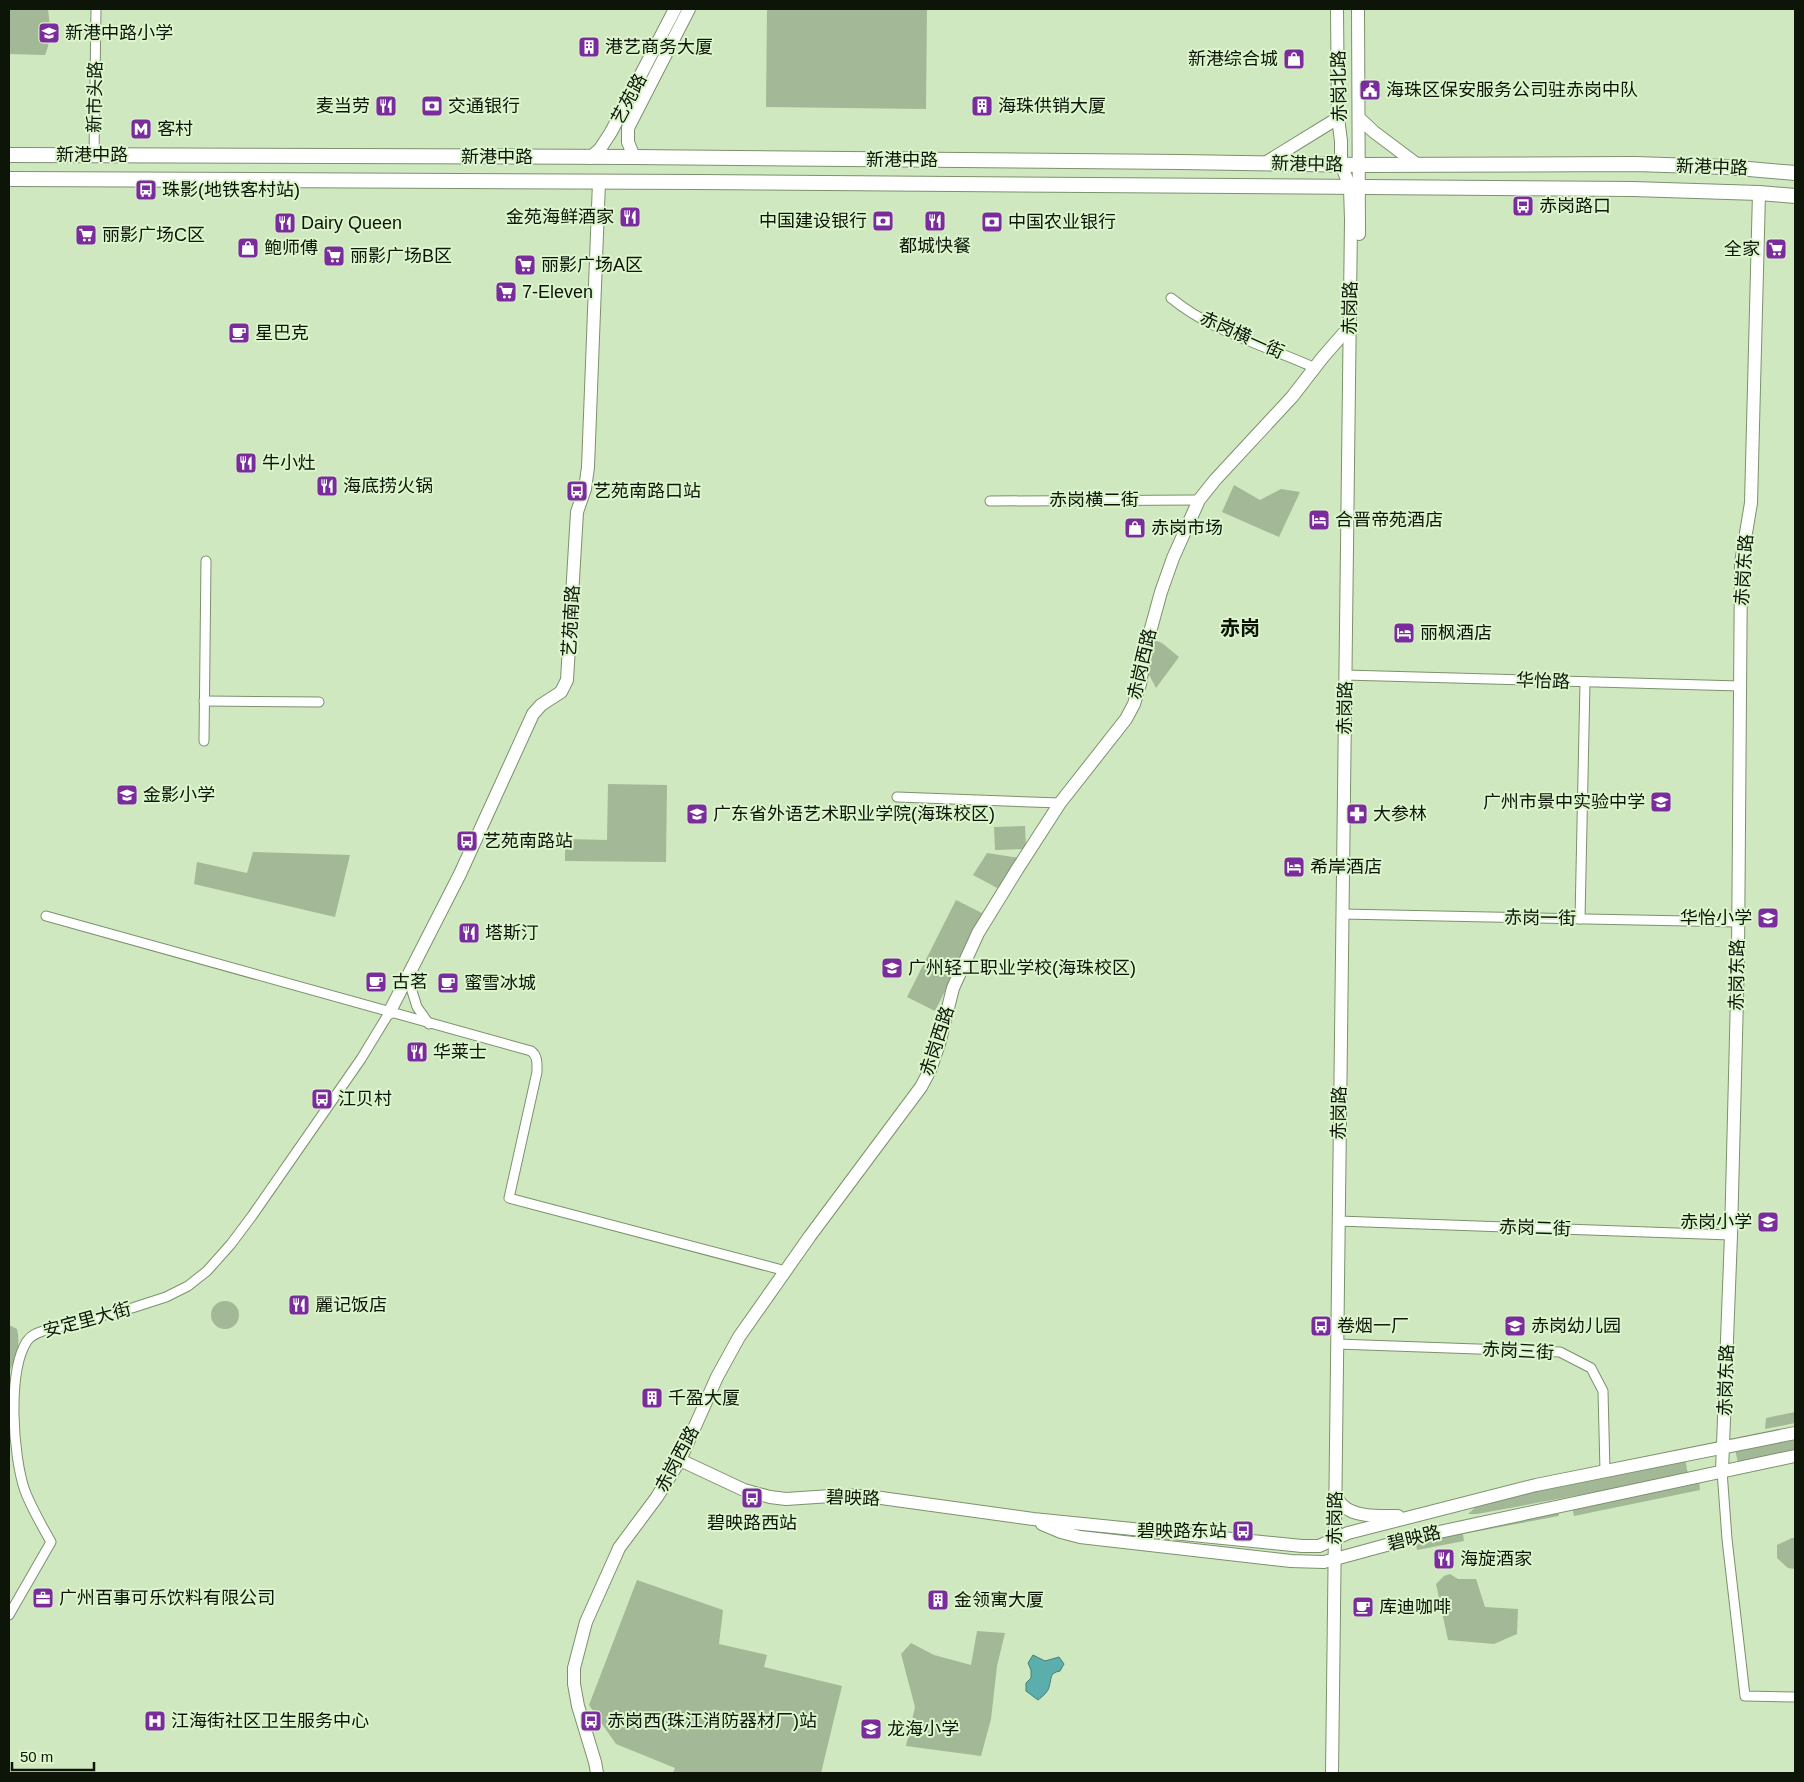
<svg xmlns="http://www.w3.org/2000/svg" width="1804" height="1782" viewBox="0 0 1804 1782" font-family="Arial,'Noto Sans SC',sans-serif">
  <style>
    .green { fill: #a3b896 }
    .water { fill: #5baeac; stroke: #43807a }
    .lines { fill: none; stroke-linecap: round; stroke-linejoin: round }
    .street-casing { stroke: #7b926d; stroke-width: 11 }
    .secondary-casing { stroke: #7b926d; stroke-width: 14 }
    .primary-casing { stroke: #7b926d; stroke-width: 16 }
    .street { stroke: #fff; stroke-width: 9 }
    .secondary { stroke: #fff; stroke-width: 12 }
    .primary { stroke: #fff; stroke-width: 14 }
    .labels { text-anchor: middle; stroke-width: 4; stroke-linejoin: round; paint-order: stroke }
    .poi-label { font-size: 18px; fill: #0c1507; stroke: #dcf5cd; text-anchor: start }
    .street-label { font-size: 18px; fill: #0c1507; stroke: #dcf5cd }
    .quarter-label { font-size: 20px; font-weight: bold; fill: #0c1507; stroke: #dcf5cd }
  </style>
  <rect width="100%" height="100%" fill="#cfe8c0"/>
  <!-- green -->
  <g class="green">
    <path d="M9,9H48C50,26 52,39 45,55L9,54Z"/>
    <path d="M767,9H927L926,109L766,107Z"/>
    <path d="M1234,485L1260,500L1281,489L1300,492L1279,537L1222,512Z"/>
    <path d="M1152,639L1162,643L1179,657L1156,688L1146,669Z"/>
    <path d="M608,784L667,785L666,862L565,861V839L607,840Z"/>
    <path d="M1025,826L1026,849L995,850L994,827Z"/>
    <path d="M253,852L350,855L335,917L194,884L197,862L247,873Z"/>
    <path d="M987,853L1019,858L999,889L973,875Z"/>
    <path d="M956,900L984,914L935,1011L907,997Z"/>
    <circle cx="225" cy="1315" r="14"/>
    <path d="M9,1325L17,1329C21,1345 16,1358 9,1372Z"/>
    <path d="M1795,1412V1423L1765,1429L1766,1418Z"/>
    <path d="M1795,1436V1451L1738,1463L1735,1449Z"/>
    <path d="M1685,1458L1688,1475L1477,1514H1468L1480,1503Z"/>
    <path d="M1699,1479L1700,1490L1574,1516L1572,1506Z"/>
    <path d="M1558,1511L1559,1516L1463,1534L1464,1541L1417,1550L1415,1538Z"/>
    <path d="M1792,1538H1795V1569L1788,1568L1777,1558V1545Z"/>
    <path d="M1450,1574L1458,1579H1476L1485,1607L1518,1609L1517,1634L1494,1644L1448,1640L1436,1584L1444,1576Z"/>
    <path d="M637,1580L723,1610L719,1644L767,1655L764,1667L842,1686L821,1773H673L675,1768L616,1744L589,1705Z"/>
    <path d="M977,1631L1005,1633L997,1666L991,1719L981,1756L906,1746L915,1707L901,1654L911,1643L934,1655L971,1665Z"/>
  </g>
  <!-- water -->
  <path class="water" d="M1033,1655L1045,1661L1059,1657L1064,1664L1060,1671C1049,1673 1052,1678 1049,1687C1048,1692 1043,1696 1038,1700L1026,1691V1683L1031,1678V1670L1028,1663Z"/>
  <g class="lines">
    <!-- street casing -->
    <g class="street-casing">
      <g id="street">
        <path d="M94,156L96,9"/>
        <path d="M1171,298C1212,332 1267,346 1315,368"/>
        <path d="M990,501L1199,500"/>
        <path d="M1345,675L1740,686"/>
        <path d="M204,701L319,702"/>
        <path d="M204,741L206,561"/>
        <path d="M897,797L1060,803"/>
        <path d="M1342,914L1738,922"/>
        <path d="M46,916L531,1051C538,1056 537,1064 537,1072L509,1198L786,1271"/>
        <path d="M1580,919L1585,682"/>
        <path d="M408,978L417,1007L429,1024"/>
        <path d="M1338,1221L1731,1235"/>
        <path d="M1337,1344L1560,1352L1591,1368L1603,1391L1605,1471"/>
        <path d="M1722,1471L1727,1539L1745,1696L1795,1697"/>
        <path d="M9,1615L51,1542C42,1526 32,1509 25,1491C13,1457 7,1372 27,1341C31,1335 37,1333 43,1331L132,1308L166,1297L188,1286L207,1271L231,1244L252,1216L361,1059L389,1013"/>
      </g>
    </g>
    <!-- secondary casing -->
    <g class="secondary-casing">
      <g id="secondary">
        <path d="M1358,9L1359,234"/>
        <path d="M1359,118L1374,132L1418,165"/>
        <path d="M634,157L628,142V128L689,9"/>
        <path d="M590,158L600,149L611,132L675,9"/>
        <path d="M1265,163L1338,118"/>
        <path d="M389,1013L460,874L533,714L541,705L561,692L567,680L577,512L585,489L588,467L599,182"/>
        <path d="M680,1460L744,1490L770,1497L786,1499L846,1495L874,1497L1033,1519L1302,1546H1319L1348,1533L1536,1485L1795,1433"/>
        <path d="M1722,1471L1731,1235L1738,957L1741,563L1751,503L1759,193"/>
        <path d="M1335,1495C1337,1498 1339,1502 1342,1505C1355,1518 1382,1516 1398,1516"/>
        <path d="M1042,1524L1061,1532L1080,1537L1291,1561L1324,1562L1416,1537L1795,1456"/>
        <path d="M597,1773L595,1762L578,1706L574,1684V1668L586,1622L616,1555L619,1548L657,1497L680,1460L717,1377L739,1337L810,1236L921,1087L930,1070L939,1044L953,988L978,933L1018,868L1060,803L1126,719L1134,704L1140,684L1147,643L1161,592L1173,558L1199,500L1215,480L1292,397L1323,357L1350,326"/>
        <path d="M1332,1773L1351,220L1350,187L1341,164V141L1338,118L1337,9"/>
      </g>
    </g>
    <!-- primary casing -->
    <g class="primary-casing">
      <g id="primary">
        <path d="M9,155L634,157L1180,162L1360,165L1635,164L1726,167L1795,173"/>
        <path d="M9,179L696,182L1633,189L1759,193L1795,196"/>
      </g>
    </g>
    <!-- street -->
    <use href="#street" class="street"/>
    <!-- secondary -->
    <use href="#secondary" class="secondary"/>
    <!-- primary -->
    <use href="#primary" class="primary"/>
  </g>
  <!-- icons -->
  <defs>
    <g id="school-square" transform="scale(1.125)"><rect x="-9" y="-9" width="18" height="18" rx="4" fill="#7a2b9c" stroke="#dcf5cd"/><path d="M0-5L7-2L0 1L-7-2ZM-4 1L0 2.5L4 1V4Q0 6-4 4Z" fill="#fff"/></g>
    <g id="building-square" transform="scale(1.125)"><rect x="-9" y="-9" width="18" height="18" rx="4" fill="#7a2b9c" stroke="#dcf5cd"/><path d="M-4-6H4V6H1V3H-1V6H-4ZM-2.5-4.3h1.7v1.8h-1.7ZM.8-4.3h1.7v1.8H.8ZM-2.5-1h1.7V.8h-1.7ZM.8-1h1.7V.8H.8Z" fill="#fff"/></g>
    <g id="shop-square" transform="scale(1.125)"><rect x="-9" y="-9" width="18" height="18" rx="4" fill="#7a2b9c" stroke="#dcf5cd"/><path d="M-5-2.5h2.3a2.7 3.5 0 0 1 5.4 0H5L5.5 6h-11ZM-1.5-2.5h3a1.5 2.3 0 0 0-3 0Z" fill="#fff"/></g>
    <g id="civic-square" transform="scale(1.125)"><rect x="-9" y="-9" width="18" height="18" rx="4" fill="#7a2b9c" stroke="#dcf5cd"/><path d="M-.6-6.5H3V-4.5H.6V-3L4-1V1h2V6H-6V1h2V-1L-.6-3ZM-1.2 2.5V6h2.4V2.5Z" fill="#fff"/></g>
    <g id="restaurant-square" transform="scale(1.125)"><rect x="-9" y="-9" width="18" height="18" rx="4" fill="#7a2b9c" stroke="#dcf5cd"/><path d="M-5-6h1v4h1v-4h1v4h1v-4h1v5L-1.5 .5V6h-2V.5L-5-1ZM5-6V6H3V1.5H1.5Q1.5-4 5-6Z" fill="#fff"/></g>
    <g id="bank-square" transform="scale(1.125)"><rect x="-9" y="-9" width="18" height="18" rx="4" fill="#7a2b9c" stroke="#dcf5cd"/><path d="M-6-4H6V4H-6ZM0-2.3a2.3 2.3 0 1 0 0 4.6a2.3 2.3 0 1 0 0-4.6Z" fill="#fff"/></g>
    <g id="metro-square" transform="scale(1.125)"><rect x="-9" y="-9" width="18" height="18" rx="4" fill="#7a2b9c" stroke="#dcf5cd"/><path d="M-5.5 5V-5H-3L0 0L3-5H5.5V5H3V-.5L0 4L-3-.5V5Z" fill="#fff"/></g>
    <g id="bus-square" transform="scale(1.125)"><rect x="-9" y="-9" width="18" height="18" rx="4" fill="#7a2b9c" stroke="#dcf5cd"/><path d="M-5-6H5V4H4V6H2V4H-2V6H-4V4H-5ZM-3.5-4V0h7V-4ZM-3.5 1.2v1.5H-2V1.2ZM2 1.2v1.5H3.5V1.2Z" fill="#fff"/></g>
    <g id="supermarket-square" transform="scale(1.125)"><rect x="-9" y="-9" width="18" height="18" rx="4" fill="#7a2b9c" stroke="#dcf5cd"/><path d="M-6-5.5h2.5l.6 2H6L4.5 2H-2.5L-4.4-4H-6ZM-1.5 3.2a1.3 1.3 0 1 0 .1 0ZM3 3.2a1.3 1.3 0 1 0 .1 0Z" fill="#fff"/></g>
    <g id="cafe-square" transform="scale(1.125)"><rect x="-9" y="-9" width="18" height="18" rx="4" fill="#7a2b9c" stroke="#dcf5cd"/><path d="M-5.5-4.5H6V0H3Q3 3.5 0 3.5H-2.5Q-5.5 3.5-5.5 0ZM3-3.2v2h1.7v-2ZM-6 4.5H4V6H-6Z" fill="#fff"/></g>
    <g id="hotel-square" transform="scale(1.125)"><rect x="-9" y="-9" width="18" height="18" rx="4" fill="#7a2b9c" stroke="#dcf5cd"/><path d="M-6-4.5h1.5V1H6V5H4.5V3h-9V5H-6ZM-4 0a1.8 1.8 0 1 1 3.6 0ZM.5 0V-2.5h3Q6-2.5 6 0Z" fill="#fff"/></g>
    <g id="pharmacy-square" transform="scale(1.125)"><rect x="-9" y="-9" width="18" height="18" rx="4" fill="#7a2b9c" stroke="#dcf5cd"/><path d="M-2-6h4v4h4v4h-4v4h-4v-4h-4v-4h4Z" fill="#fff"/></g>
    <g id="office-square" transform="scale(1.125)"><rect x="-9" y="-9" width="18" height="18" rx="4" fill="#7a2b9c" stroke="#dcf5cd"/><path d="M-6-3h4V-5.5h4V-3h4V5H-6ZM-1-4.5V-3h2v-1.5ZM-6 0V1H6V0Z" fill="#fff"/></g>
    <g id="hospital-square" transform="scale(1.125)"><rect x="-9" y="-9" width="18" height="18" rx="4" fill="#7a2b9c" stroke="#dcf5cd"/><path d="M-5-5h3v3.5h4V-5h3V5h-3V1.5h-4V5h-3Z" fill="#fff"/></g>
  </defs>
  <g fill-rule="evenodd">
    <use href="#school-square" x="49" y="33"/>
    <use href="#building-square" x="589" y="47"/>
    <use href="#shop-square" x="1294" y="59"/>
    <use href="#civic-square" x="1370" y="90"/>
    <use href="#restaurant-square" x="386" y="106"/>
    <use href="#bank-square" x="432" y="106"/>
    <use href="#building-square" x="982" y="106"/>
    <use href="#metro-square" x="141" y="129"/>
    <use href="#bus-square" x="146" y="190"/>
    <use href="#bus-square" x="1523" y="206"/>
    <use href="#restaurant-square" x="630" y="217"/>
    <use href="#bank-square" x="883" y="221"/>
    <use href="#restaurant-square" x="935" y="221"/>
    <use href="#bank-square" x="992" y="222"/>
    <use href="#restaurant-square" x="285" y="223"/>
    <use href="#supermarket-square" x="86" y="235"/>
    <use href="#shop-square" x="248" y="248"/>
    <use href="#supermarket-square" x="1776" y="249"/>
    <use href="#supermarket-square" x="334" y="256"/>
    <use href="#supermarket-square" x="525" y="265"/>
    <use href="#supermarket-square" x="506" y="292"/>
    <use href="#cafe-square" x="239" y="333"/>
    <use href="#restaurant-square" x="246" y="463"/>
    <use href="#restaurant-square" x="327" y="486"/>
    <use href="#bus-square" x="577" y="491"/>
    <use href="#hotel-square" x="1319" y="520"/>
    <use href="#shop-square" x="1135" y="528"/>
    <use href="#hotel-square" x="1404" y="633"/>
    <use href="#school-square" x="127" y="795"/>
    <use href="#school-square" x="1661" y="802"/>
    <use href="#school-square" x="697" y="814"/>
    <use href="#pharmacy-square" x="1357" y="814"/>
    <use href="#bus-square" x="467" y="841"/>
    <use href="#hotel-square" x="1294" y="867"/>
    <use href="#school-square" x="1768" y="918"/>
    <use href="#restaurant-square" x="469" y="933"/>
    <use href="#school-square" x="892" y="968"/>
    <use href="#cafe-square" x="376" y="982"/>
    <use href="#cafe-square" x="448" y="983"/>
    <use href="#restaurant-square" x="417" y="1052"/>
    <use href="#bus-square" x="322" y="1099"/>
    <use href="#school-square" x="1768" y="1222"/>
    <use href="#restaurant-square" x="299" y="1305"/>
    <use href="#bus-square" x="1321" y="1326"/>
    <use href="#school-square" x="1515" y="1326"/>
    <use href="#building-square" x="652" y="1398"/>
    <use href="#bus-square" x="752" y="1498"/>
    <use href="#bus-square" x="1243" y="1531"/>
    <use href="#restaurant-square" x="1444" y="1559"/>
    <use href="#office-square" x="43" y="1598"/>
    <use href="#building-square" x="938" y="1600"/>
    <use href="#cafe-square" x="1363" y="1607"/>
    <use href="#hospital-square" x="155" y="1721"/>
    <use href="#bus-square" x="591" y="1721"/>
    <use href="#school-square" x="871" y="1729"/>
  </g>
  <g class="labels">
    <!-- poi labels -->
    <g class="poi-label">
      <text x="65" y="39">新港中路小学</text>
      <text x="605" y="53">港艺商务大厦</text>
      <text x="1278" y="65" text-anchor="end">新港综合城</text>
      <text x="1386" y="96">海珠区保安服务公司驻赤岗中队</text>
      <text x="370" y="112" text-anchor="end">麦当劳</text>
      <text x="448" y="112">交通银行</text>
      <text x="998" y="112">海珠供销大厦</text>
      <text x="157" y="135">客村</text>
      <text x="162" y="196">珠影(地铁客村站)</text>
      <text x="1539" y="212">赤岗路口</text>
      <text x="614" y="223" text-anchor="end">金苑海鲜酒家</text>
      <text x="867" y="227" text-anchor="end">中国建设银行</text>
      <text x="1008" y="228">中国农业银行</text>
      <text x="301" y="229">Dairy Queen</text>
      <text x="102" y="241">丽影广场C区</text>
      <text x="935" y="252" text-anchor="middle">都城快餐</text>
      <text x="264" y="254">鲍师傅</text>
      <text x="1760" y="255" text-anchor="end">全家</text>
      <text x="350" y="262">丽影广场B区</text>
      <text x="541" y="271">丽影广场A区</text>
      <text x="522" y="298">7-Eleven</text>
      <text x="255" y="339">星巴克</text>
      <text x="262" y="469">牛小灶</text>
      <text x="343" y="492">海底捞火锅</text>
      <text x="593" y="497">艺苑南路口站</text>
      <text x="1335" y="526">合晋帝苑酒店</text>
      <text x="1151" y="534">赤岗市场</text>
      <text x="1420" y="639">丽枫酒店</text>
      <text x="143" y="801">金影小学</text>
      <text x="1645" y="808" text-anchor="end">广州市景中实验中学</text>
      <text x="713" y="820">广东省外语艺术职业学院(海珠校区)</text>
      <text x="1373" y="820">大参林</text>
      <text x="483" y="847">艺苑南路站</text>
      <text x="1310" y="873">希岸酒店</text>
      <text x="1752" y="924" text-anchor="end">华怡小学</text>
      <text x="485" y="939">塔斯汀</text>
      <text x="908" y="974">广州轻工职业学校(海珠校区)</text>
      <text x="392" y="988">古茗</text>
      <text x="464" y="989">蜜雪冰城</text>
      <text x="433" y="1058">华莱士</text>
      <text x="338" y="1105">江贝村</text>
      <text x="1752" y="1228" text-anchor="end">赤岗小学</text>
      <text x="315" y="1311">麗记饭店</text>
      <text x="1337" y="1332">卷烟一厂</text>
      <text x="1531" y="1332">赤岗幼儿园</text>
      <text x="668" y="1404">千盈大厦</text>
      <text x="752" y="1529" text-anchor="middle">碧映路西站</text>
      <text x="1227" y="1537" text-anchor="end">碧映路东站</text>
      <text x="1460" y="1565">海旋酒家</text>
      <text x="59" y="1604">广州百事可乐饮料有限公司</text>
      <text x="954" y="1606">金领寓大厦</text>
      <text x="1379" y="1613">库迪咖啡</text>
      <text x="171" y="1727">江海街社区卫生服务中心</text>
      <text x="607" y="1727">赤岗西(珠江消防器材厂)站</text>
      <text x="887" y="1735">龙海小学</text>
    </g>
    <!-- street labels -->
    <g class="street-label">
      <text transform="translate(1339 86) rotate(-91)" y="6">赤岗北路</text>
      <text transform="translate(95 97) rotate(-89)" y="6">新市头路</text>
      <text transform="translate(629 99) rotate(-62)" y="6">艺苑路</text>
      <text x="92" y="161">新港中路</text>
      <text x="497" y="163">新港中路</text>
      <text x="902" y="166">新港中路</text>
      <text transform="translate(1307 164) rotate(1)" y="6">新港中路</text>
      <text transform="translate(1712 167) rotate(2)" y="6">新港中路</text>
      <text transform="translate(1350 308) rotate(-89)" y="6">赤岗路</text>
      <text transform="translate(1242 335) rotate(24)" y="6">赤岗横一街</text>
      <text x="1094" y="506">赤岗横二街</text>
      <text transform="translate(1744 570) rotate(-86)" y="6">赤岗东路</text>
      <text transform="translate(571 621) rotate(-87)" y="6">艺苑南路</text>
      <text transform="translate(1142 664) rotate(-77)" y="6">赤岗西路</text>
      <text transform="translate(1543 681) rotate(2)" y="6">华怡路</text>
      <text transform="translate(1345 708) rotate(-89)" y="6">赤岗路</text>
      <text transform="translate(1540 918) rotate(1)" y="6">赤岗一街</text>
      <text transform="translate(1737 975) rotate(-89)" y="6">赤岗东路</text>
      <text transform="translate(937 1041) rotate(-72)" y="6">赤岗西路</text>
      <text transform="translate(1339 1113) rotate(-89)" y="6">赤岗路</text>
      <text transform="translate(1535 1228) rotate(2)" y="6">赤岗二街</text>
      <text transform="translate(87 1320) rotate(-15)" y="6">安定里大街</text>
      <text transform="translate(1518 1351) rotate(3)" y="6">赤岗三街</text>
      <text transform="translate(1726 1380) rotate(-88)" y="6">赤岗东路</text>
      <text transform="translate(677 1459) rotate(-62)" y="6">赤岗西路</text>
      <text transform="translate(853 1498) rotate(2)" y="6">碧映路</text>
      <text transform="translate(1335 1518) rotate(-89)" y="6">赤岗路</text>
      <text transform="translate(1414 1538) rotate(-14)" y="6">碧映路</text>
    </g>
    <!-- quarter labels -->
    <g class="quarter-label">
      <text x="1240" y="635">赤岗</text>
    </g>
  </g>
  <!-- border -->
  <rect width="1804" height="1782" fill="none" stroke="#0c1507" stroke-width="20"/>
  <!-- scale -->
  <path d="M12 1762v8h82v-8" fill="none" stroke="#0c1507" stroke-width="2.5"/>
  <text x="20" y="1762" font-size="15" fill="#0c1507" stroke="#dcf5cd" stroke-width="4" paint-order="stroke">50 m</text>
</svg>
